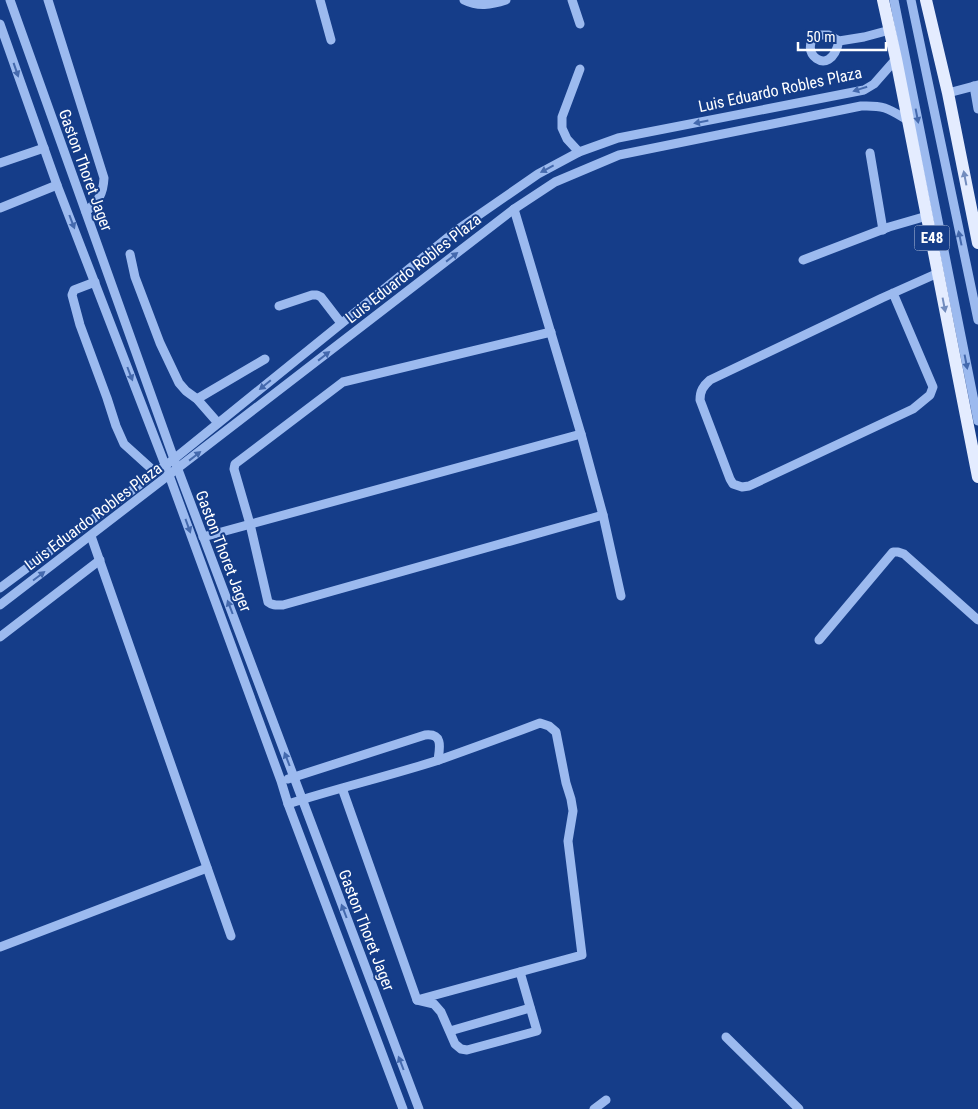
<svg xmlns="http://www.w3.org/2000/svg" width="978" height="1109" viewBox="0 0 978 1109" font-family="'Roboto Condensed',sans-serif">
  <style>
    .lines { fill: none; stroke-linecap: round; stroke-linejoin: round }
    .minor { stroke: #9cbaef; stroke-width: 9 }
    .major { stroke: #e4ecff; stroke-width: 12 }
    .oneway { fill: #4469ad }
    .oneway2 { fill: #728cbe }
    .labels { text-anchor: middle; stroke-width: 4; stroke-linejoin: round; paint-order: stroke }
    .shield { fill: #153d89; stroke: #b9c5dc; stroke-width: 1 }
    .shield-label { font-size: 15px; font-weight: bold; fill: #fff }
    .street-label { font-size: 16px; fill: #fff; stroke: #153d89 }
  </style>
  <rect width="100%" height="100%" fill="#153d89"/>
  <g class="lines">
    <!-- minor -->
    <g class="minor">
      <path d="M10,0L174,459L419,1109"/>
      <path d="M48,0L104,178C103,196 98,200 86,212"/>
      <path d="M320,0L331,40"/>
      <path d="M464,0C478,7 491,5 506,0"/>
      <path d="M572,0L580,24"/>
      <path d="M894,0L978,421"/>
      <path d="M911,0L978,320"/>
      <path d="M0,24L57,185L169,475L281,781L288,804L403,1109"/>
      <path d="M839,41C830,82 795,49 818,35H829L839,41L864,37L890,30"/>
      <path d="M974,86L978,109"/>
      <path d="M948,93L978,85"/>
      <path d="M579,152L567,139L562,128V117L580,69"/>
      <path d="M870,153L883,230"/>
      <path d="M0,163L44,148"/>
      <path d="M0,208L57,185"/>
      <path d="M514,209L581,434L603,515L621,596"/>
      <path d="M130,254L135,277L160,343L179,383L186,391L197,399L218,423"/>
      <path d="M803,260L889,227L927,216"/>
      <path d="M95,282L74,290L72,295L80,325L107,398L116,426L124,444L155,472"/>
      <path d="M893,293L933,387L930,395L913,409L749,486L742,487L733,484L730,479L700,400C700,391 703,386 710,380L882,298L938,273"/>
      <path d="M279,306L312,295H317L321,297L341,323"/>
      <path d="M551,332L343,382L235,464L234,469L250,524L268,602C273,606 277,605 283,605L603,515"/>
      <path d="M197,399L265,359"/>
      <path d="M91,536L231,936"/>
      <path d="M203,537L581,434"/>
      <path d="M0,588L174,459L457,230L538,174L579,152L618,138L864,90L874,84L896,59"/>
      <path d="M0,605L514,209L555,182L619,155L861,106C885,105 889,109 909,121"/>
      <path d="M0,637L100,560"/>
      <path d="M819,640L893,552H898L904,554L978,620"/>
      <path d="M288,779L425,735C443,733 440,747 438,760"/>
      <path d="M288,804C338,788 389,776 439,760C473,748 506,736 540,723L549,726L556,732L566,783L571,799L573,811L568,841L582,955L417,1000L342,788"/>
      <path d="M0,947L207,868"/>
      <path d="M417,1000L434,1004L441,1012L455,1044L461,1049L467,1050L537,1031L520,972"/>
      <path d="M450,1031L530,1008"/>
      <path d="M726,1037L799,1109"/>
      <path d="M594,1109L606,1100"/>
    </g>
    <!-- major -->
    <g class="major">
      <path d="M883,0L896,59L978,477"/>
      <path d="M926,0L948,93L978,243"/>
    </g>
  </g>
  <!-- one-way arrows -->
  <defs><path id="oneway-solid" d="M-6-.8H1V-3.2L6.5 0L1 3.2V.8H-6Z" transform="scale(1.25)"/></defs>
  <g class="oneway">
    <use href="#oneway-solid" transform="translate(16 70) rotate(71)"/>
    <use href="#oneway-solid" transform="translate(860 89) rotate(163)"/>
    <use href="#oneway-solid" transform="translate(917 116) rotate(79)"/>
    <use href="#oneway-solid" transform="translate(701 122) rotate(169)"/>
    <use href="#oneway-solid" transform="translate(547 169) rotate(152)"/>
    <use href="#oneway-solid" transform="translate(72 222) rotate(69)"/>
    <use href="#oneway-solid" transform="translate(960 238) rotate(-102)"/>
    <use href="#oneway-solid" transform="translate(452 257) rotate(-38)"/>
    <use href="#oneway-solid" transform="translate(324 356) rotate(-38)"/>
    <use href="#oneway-solid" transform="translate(966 362) rotate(79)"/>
    <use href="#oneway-solid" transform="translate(130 374) rotate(69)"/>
    <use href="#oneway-solid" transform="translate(265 385) rotate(141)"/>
    <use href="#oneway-solid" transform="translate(195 456) rotate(-38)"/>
    <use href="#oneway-solid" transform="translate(188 526) rotate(70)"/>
    <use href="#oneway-solid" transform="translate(39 576) rotate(-37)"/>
    <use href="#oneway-solid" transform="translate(230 607) rotate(-111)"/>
    <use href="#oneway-solid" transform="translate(287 759) rotate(-111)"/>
    <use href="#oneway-solid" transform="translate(344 911) rotate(-111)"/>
    <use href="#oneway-solid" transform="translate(401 1063) rotate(-111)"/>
  </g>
  <g class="oneway2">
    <use href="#oneway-solid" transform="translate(965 178) rotate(-101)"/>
    <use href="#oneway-solid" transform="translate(944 305) rotate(79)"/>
  </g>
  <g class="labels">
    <!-- shield labels -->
    <rect class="shield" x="914.5" y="225.5" width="35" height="25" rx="4"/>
    <g class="shield-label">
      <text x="932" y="243">E48</text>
    </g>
    <!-- street labels -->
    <g class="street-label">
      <text transform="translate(780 89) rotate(-12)" y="6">Luis Eduardo Robles Plaza</text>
      <text transform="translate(86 170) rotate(70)" y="6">Gaston Thoret Jager</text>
      <text transform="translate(413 268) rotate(-38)" y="6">Luis Eduardo Robles Plaza</text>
      <text transform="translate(93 516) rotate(-37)" y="6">Luis Eduardo Robles Plaza</text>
      <text transform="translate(224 551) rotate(69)" y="6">Gaston Thoret Jager</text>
      <text transform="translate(367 930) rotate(69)" y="6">Gaston Thoret Jager</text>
    </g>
  </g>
  <!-- scale -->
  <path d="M798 42v8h88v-8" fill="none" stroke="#ffffff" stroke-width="2.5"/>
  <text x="806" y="42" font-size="15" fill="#ffffff" stroke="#153d89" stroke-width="4" paint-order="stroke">50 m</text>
</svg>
